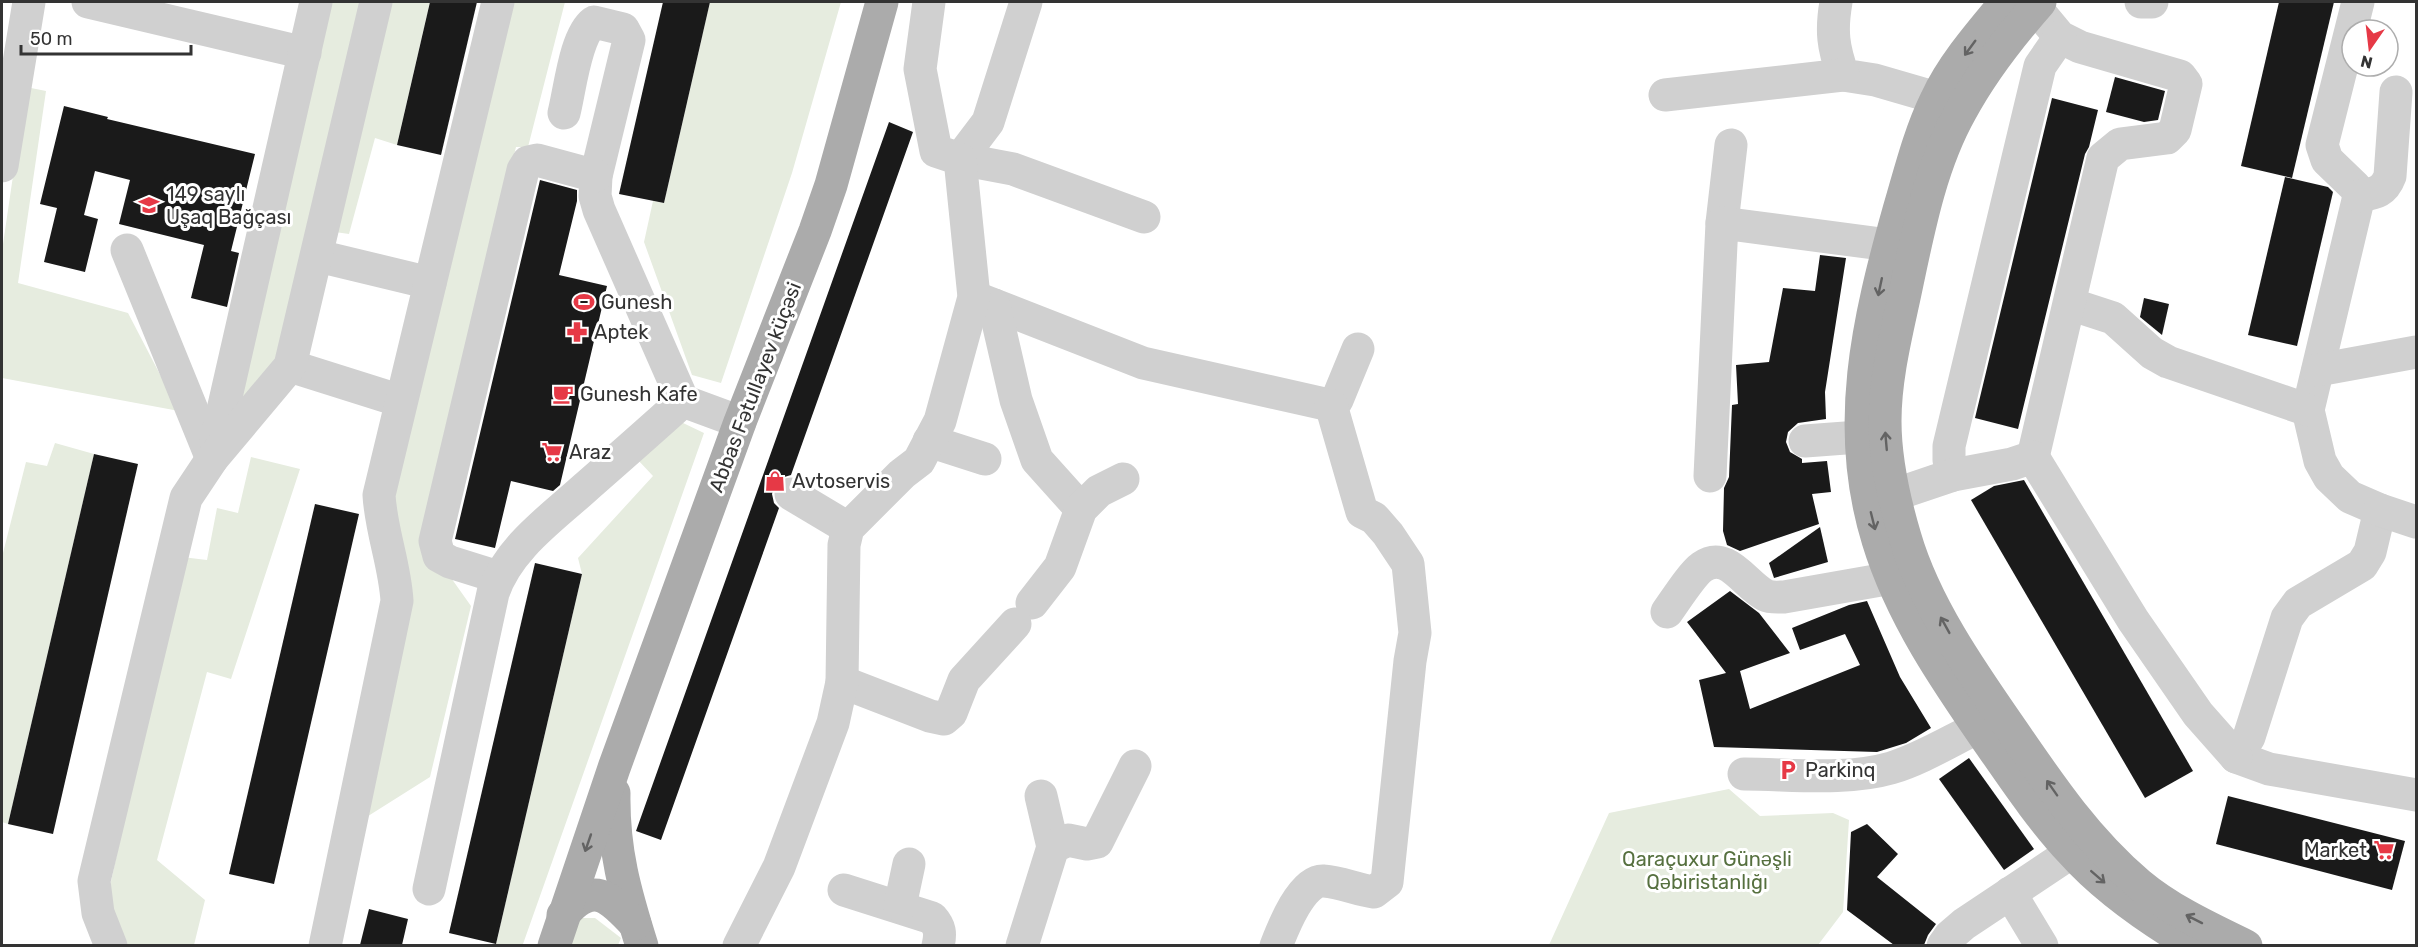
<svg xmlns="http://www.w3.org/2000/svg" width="2418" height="947" viewBox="0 0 2418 947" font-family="Rubik,sans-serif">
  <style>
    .green { fill: #e6ecdf }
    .building { fill: #1a1a1a }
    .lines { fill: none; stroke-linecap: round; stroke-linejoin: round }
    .minor { stroke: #d0d0d0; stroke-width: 33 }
    .major { stroke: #ababab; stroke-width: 33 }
    .oneway { stroke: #636363 }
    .labels { text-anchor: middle; stroke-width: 6; stroke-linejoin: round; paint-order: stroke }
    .poi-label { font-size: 20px; fill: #333; stroke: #fff; text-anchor: start }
    .street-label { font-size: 20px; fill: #333; stroke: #fff }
    .park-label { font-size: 20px; fill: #56703f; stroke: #fff }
  </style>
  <rect width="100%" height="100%" fill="#fff"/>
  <!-- green -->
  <g class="green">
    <path d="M328,2H363L279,363L230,413Z"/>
    <path d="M384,2H430L397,145L375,138L349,234L328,231Z"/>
    <path d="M514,2H565L528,147H516L419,542L449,575L471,606L430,777L365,818L390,487Z"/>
    <path d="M710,2H841L792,173L721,383L692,375L644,242L653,201L664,203Z"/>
    <path d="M26,87L46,91L18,283L128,313L179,411L2,378V251Z"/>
    <path d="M681,422L704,433L523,944H496L582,574L578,558L653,476L637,459Z"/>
    <path d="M55,443L94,454L8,824L2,822V557L26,462L47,466Z"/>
    <path d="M251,457L300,469L231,679L207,672L157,860L205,900L194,945H125L108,895L182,557L207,560L217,508L238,513Z"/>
    <path d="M1729,789L1760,816L1833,813L1849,820L1843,912L1818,945H1549L1609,813Z"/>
    <path d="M578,918H595L621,938L618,945L568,946Z"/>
  </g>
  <!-- building -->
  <g class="building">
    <path d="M430,2H477L441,155L397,145Z"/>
    <path d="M663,2H710L664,203L619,194Z"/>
    <path d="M2279,2H2334L2292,178L2241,166Z"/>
    <path d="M2115,77L2165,91L2158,120L2144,122L2106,112Z"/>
    <path d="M2052,98L2098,110L2089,147L2085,154L2018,429L1975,418Z"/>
    <path d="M64,106L108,117L107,119L255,154L231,251L239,253L227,307L191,298L204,245L119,224L130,180L95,171L84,215L98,219L85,272L44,262L57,208L40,204Z"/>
    <path d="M889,122L913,132L791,475L781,478L775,485L772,494L774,503L779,508L661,840L636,831Z"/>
    <path d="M2285,177L2328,187L2333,192L2297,346L2248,335Z"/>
    <path d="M540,180L577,190V201L559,275L607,286L560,485L553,491L511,481L495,548L455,539Z"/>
    <path d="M1820,255L1846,258L1825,392L1826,419L1798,423L1788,432L1786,442L1790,452L1802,459V463L1827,461L1831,492L1812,494L1819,524L1740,551L1727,545L1723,531L1724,488L1729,477L1732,405L1738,404L1736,365L1769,362L1783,288L1815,291Z"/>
    <path d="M2144,298L2169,304L2162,335L2140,317Z"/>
    <path d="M94,454L138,464L53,834L8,824Z"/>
    <path d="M2024,480L2193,771L2145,798L1971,500L1994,486Z"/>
    <path d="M315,504L359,514L274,884L229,874Z"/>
    <path d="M1820,527L1828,562L1774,578L1769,563Z"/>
    <path d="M535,563L582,574L496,944L449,933Z"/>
    <path d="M1730,591L1759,613L1790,653L1740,671L1750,709L1860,665L1845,634L1800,650L1792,628L1849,605L1867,601L1900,677L1931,728L1906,743L1877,752L1714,747L1699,680L1726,673L1687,622Z"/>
    <path d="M1969,758L2034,849L2004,870L1939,779Z"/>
    <path d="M2228,796L2405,841L2392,890L2216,844Z"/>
    <path d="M1867,824L1898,854L1877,877L1936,924L1928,935L1924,945H1894L1847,910L1851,832Z"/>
    <path d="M369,909L408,919L402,945H360Z"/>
  </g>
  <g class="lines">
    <!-- minor -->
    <g class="minor">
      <path d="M88,2L305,53"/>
      <path d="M1026,2L988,122L960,159L1013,169L1144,217"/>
      <path d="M1836,2C1831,31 1833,47 1843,75L1875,80L1937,98"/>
      <path d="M2141,2H2152"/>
      <path d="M2358,2L2322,145L2327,160L2355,187L2359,196L2308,410L2320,461L2329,477L2350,497L2380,510L2370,552L2362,565L2298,603L2287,618L2249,737L2236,757L2269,769L2416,795"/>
      <path d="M1665,95L1843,75"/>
      <path d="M564,113C570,90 575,36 594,22L623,29L629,40L596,176L595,196L599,210L683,401"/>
      <path d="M2,166L29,2"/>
      <path d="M2359,196C2376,193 2384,192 2390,176L2396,92"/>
      <path d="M1722,223L1731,145"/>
      <path d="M127,250L212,459"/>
      <path d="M318,256L430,283"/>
      <path d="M974,297L1143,363L1325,404L1331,405L1337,400L1358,349"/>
      <path d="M2070,304L2113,318L2152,353L2168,362L2308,410"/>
      <path d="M994,305L1016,400L1037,460L1081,509"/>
      <path d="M290,366L401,401"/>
      <path d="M2318,370L2416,352"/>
      <path d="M929,441L985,459"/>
      <path d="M1805,441L1859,437"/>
      <path d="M213,454L316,2"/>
      <path d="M2033,457L2103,158L2120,144L2167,138L2175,130L2186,84L2180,76L2080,47L2060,37L2035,7"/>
      <path d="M1953,475L1949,460V446L2040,66L2060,37"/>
      <path d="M1710,476L1722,223L1889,245"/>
      <path d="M791,494L848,528"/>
      <path d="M1894,495L1953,475L2012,464L2033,457L2133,620L2198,714L2236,757"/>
      <path d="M2380,510L2416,522"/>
      <path d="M498,577L450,562L439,556L435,541L523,170L528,162L537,160L596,176"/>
      <path d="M1032,603L1060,567L1081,509L1099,491L1123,479"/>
      <path d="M1667,612C1675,601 1692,574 1702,567C1727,549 1745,585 1765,595C1771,598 1778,597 1784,597L1892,578"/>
      <path d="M842,682L930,716L944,719L951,713L964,680L1015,624"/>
      <path d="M1744,774C1790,774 1846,781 1891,768C1921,759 1950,741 1979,727"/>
      <path d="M1041,796L1053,847"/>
      <path d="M429,889L493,593C508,548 552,518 586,487C619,458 651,430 683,401L740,422"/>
      <path d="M844,890L932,918C940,927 941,933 938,946"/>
      <path d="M2010,893L2042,946"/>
      <path d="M900,906L909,864"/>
      <path d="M111,946L98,913L94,881L186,498L212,459L290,366L376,2"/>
      <path d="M325,946L397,601C395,565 381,531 379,495L498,2"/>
      <path d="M739,946L779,867L833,723L842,682L844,545L848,528L902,474L919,461L940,421L974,297L960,159L936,151L920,69L929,2"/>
      <path d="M1022,946L1053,847L1068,840L1087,844L1097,842L1135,766"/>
      <path d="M1276,946C1283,928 1302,879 1324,881C1341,882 1357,890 1374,892L1387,882L1410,661L1415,633L1408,564L1388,534L1374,518L1362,512L1331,405"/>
      <path d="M1943,946L1950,936L1964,924L2072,852"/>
    </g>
    <!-- major -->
    <g class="major">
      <path d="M2006,2C1981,32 1952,65 1936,100C1919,135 1910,173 1899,210C1868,320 1843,427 1878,540C1901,616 1947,682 1992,747C2017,783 2042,820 2072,852C2106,890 2150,920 2194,946"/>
      <path d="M2040,2C2011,35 1982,72 1961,111C1930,166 1918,232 1905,293C1896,335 1885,378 1885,421C1885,460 1894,500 1905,537C1925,606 1973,674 2014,733C2051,787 2088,841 2139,884C2170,910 2209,928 2246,946"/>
      <path d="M614,793C613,850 625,892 642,946"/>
      <path d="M563,915C593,880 609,896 635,924"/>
      <path d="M554,946L614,768L740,422L815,231L831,185L882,2"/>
    </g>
  </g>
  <!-- one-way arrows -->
  <defs><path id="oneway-shaft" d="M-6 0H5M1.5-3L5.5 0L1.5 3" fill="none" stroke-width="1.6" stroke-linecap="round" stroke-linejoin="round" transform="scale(1.5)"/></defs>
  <g class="oneway">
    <use href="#oneway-shaft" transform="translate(1970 48) rotate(126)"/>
    <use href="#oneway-shaft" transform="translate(1880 287) rotate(102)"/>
    <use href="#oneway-shaft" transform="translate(1886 441) rotate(-95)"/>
    <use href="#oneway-shaft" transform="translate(1873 521) rotate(76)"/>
    <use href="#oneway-shaft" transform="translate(1945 625) rotate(-119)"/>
    <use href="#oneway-shaft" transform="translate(2052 788) rotate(-125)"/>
    <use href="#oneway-shaft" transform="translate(588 843) rotate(109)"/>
    <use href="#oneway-shaft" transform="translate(2098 877) rotate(41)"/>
    <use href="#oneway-shaft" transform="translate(2194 919) rotate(-153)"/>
  </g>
  <!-- icons -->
  <defs>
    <g id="school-bare" transform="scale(1.62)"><path d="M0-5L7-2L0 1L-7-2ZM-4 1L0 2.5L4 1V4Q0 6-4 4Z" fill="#e63946" stroke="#fff" stroke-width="2.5" paint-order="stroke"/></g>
    <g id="stadium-bare" transform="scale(1.62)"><path d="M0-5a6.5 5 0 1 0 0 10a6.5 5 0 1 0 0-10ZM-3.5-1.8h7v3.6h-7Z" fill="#e63946" stroke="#fff" stroke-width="2.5" paint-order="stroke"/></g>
    <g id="pharmacy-bare" transform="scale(1.62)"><path d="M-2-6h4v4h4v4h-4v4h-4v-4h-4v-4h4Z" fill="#e63946" stroke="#fff" stroke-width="2.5" paint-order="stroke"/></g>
    <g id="cafe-bare" transform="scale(1.62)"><path d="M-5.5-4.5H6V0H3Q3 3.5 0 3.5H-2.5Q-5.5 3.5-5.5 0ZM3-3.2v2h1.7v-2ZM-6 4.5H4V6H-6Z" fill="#e63946" stroke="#fff" stroke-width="2.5" paint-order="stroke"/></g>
    <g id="supermarket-bare" transform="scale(1.62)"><path d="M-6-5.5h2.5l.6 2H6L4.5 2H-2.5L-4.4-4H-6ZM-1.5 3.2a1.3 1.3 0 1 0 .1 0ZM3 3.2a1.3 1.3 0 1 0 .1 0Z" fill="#e63946" stroke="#fff" stroke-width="2.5" paint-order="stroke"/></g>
    <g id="shop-bare" transform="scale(1.62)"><path d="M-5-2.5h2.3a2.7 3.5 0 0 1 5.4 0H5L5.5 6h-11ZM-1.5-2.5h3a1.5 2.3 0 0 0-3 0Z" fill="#e63946" stroke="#fff" stroke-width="2.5" paint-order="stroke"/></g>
    <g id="parking-bare" transform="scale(1.62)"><path d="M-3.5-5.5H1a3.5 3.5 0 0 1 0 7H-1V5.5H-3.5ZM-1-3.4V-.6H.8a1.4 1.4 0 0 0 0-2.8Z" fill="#e63946" stroke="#fff" stroke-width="2.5" paint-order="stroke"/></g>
  </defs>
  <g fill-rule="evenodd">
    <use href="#school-bare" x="149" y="205"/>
    <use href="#stadium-bare" x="584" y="302"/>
    <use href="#pharmacy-bare" x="577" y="332"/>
    <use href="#cafe-bare" x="563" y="394"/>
    <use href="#supermarket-bare" x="552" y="452"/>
    <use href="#shop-bare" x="775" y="481"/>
    <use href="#parking-bare" x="1788" y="770"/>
    <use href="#supermarket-bare" x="2384" y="850"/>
  </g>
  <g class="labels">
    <!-- poi labels -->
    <g class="poi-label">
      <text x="166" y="201">149 saylı<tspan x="166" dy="23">Uşaq Bağçası</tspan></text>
      <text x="601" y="309">Gunesh</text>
      <text x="594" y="339">Aptek</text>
      <text x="580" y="401">Gunesh Kafe</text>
      <text x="569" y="459">Araz</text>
      <text x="792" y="488">Avtoservis</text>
      <text x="1805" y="777">Parkinq</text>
      <text x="2367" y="857" text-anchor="end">Market</text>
    </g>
    <!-- street labels -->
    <g class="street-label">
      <text transform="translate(755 387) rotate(-69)" y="7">Abbas Fətullayev küçəsi</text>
    </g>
    <!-- park labels -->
    <g class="park-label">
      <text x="1707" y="866">Qaraçuxur Günəşli<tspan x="1707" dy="23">Qəbiristanlığı</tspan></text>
    </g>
  </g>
  <!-- border -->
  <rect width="2418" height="947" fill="none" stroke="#333333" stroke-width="6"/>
  <!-- north arrow -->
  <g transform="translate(2370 48) rotate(194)"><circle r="28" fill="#ffffff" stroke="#adadad" stroke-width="1.5"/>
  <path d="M0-4.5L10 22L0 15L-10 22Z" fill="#e63946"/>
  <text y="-9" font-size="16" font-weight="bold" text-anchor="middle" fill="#333333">N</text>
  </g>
  <!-- scale -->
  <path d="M21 45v9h170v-9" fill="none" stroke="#333333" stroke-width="3"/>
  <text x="30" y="45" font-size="18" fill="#333333" stroke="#ffffff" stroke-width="4.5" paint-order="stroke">50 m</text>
</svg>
